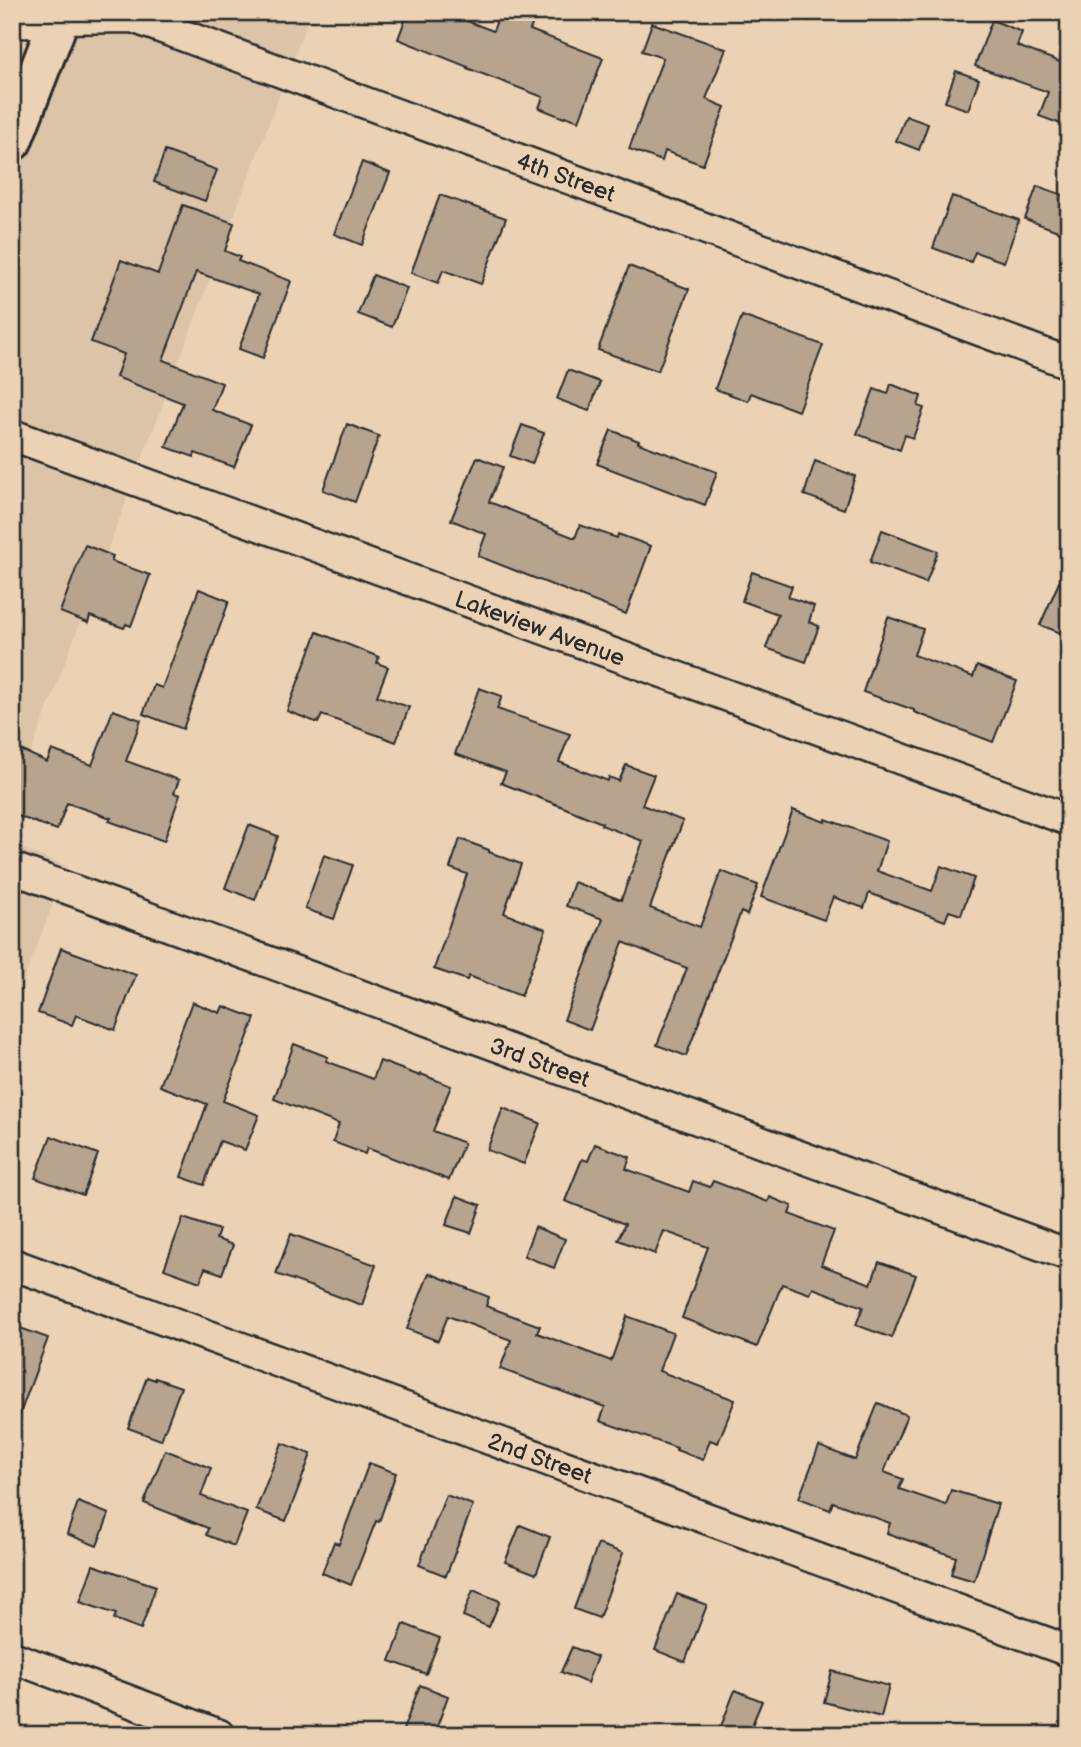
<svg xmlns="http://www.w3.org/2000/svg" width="1081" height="1747" viewBox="0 0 1081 1747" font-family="'Balsamiq Sans',sans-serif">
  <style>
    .built { fill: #dcc4a9 }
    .building { fill: #b6a48f; stroke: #2b2b2b; stroke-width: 2 }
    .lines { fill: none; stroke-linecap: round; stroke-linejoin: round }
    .minor-casing { stroke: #2b2b2b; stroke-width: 35 }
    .tertiary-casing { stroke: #2b2b2b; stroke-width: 42 }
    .trunk-casing { stroke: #2b2b2b; stroke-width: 44 }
    .minor { stroke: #ecd2b4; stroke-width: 30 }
    .tertiary { stroke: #ecd2b4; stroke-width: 37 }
    .trunk { stroke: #ecd2b4; stroke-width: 38 }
    .labels { text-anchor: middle; stroke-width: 6; stroke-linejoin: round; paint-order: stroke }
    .street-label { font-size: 23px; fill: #2b2b2b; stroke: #ecd2b4 }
  </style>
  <rect width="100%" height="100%" fill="#ecd2b4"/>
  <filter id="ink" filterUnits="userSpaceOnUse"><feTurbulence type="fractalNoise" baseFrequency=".0143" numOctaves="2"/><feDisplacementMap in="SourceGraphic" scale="14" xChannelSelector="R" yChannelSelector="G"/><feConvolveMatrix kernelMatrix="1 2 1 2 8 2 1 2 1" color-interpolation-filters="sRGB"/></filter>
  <g filter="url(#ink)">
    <!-- built -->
    <g class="built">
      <path d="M76,12H311L12,803V182Z"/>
      <path d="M12,845L67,866L12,1011Z"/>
    </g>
    <!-- building -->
    <g class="building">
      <path d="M408,12H444L493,31L500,12H537L530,30L603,58L579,121L565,116L564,118L539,108L543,97L467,68L468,67L398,39Z"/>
      <path d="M992,20L1022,32L1017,46L1060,62L1067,43L1069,44V127L1039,116L1048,92L975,66Z"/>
      <path d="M652,23L726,49L706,99L725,107L703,165L665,151L662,161L629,149L663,58L642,51Z"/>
      <path d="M956,71L979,79L968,110L945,102Z"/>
      <path d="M906,116L928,124L919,150L896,141Z"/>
      <path d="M165,151L217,170L205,201L154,182Z"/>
      <path d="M362,162L390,173L362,245L334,234Z"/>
      <path d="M1037,186L1069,197V235L1025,219Z"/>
      <path d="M440,195L506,218L481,284L443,270L438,283L411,273Z"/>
      <path d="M952,196L1019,220L1004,262L975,252L971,262L933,248Z"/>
      <path d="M183,205L234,223L225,251L240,257L238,261L291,281L263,358L239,349L259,294L196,272L163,360L222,383L212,410L251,425L234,467L195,453L194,457L166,447L183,403L116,377L124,354L91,342L121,260L158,274Z"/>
      <path d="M629,266L689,289L658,371L598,350Z"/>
      <path d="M373,275L407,288L392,327L358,314Z"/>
      <path d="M742,316L823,345L798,411L751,393L748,401L715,389Z"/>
      <path d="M568,370L600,382L589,411L557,399Z"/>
      <path d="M891,384L921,396L918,406L924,408L913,438L905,435L900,450L857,434L874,389L888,394Z"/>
      <path d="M347,424L379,436L355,502L323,490Z"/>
      <path d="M522,425L544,433L532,464L510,456Z"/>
      <path d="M611,430L639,441L638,443L717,472L705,505L597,464Z"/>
      <path d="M477,457L503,467L489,502L528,517L527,519L575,538L580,525L617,538L618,534L651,546L626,614L478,556L486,534L451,520Z"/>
      <path d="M815,461L855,476L844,509L804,495Z"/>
      <path d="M882,530L938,551L926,583L870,562Z"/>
      <path d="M85,545L113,556L111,561L150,575L131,626L126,624L124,628L90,616L88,623L60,612Z"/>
      <path d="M1069,560V636L1040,625Z"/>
      <path d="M752,572L792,586L788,597L814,606L809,622L819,626L806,662L766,648L778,614L742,601Z"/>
      <path d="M199,589L229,601L183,729L143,714L154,685L162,688Z"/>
      <path d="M888,617L923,629L914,655L973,677L977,666L1017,681L993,742L914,712V710L863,692Z"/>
      <path d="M317,632L379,657L377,663L388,667L377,696L409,707L396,742L322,715L318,723L287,711Z"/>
      <path d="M479,688L502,696L497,709L570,734L559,762L608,781L609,777L619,781L626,765L654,775L642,805L683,821L650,908L700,927L721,871L758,885L747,915L741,912L686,1056L657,1045L687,968L623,942L590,1030L564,1020L603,919L566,906L574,882L621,900L643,841L601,825L602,823L563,807L501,783L506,772L455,754Z"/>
      <path d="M113,710L141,720L126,761L179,780L174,793L180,795L164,841L109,821L111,818L67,803L57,830L12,814V746L47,762L52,750L92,765Z"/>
      <path d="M793,810L825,822L826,819L887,841L877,871L932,891L941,866L974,878L961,915L949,911L945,921L869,893L864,908L833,897L824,920L761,897Z"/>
      <path d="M249,825L278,836L255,900L225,888Z"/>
      <path d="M460,839L489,850V852L521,864L504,913L546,929L521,996L469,976L467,980L434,969L467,874L450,868Z"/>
      <path d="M324,855L353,865L334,919L305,909Z"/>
      <path d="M61,948L136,975L115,1030L76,1015L72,1025L38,1013Z"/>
      <path d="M192,1002L220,1013L223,1006L255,1018L223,1101L259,1115L245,1150L220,1141L204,1185L181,1177L207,1104L160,1086Z"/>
      <path d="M294,1044L328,1057L326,1061L373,1079L380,1061L420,1076L421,1074L451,1086L433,1131L464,1143L449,1180L367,1148L365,1154L333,1142L339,1124L274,1099Z"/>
      <path d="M503,1108L540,1123L524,1164L487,1150Z"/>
      <path d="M51,1136L98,1154L83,1195L35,1178Z"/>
      <path d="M595,1144L630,1157L626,1169L689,1192L693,1181L710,1187L713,1181L768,1202L770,1197L792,1206L789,1214L834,1231L821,1265L871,1284L879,1262L916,1275L892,1338L856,1325L863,1307L813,1288L810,1294L782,1284L757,1347L682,1318L708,1247L664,1231L655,1254L618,1240L625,1224L565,1201L582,1159L588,1161Z"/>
      <path d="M457,1196L481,1205L471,1233L446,1225Z"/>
      <path d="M183,1218L219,1230L216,1239L233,1245L222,1274L205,1268L200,1282L164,1269Z"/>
      <path d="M535,1227L565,1239L554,1268L524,1256Z"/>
      <path d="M291,1234L376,1265L362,1305L276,1274Z"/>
      <path d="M429,1273L489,1297L486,1306L540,1326L537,1333L611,1361L627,1316L673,1333L659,1371L735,1400L718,1443L710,1440L703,1460L676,1450L677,1448L600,1421L605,1407L500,1369L511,1340L448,1316L438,1341L407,1329Z"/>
      <path d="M12,1325L48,1338L15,1427H12Z"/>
      <path d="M147,1377L155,1380V1378L181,1387L161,1440L128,1428Z"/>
      <path d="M878,1403L907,1415L884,1472L903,1479L899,1489L946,1505L951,1490L998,1504L974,1581L951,1574L956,1557L887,1533L890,1523L833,1502L830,1510L799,1498L819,1446L855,1460Z"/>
      <path d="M282,1443L311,1454L286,1521L256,1510Z"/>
      <path d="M165,1450L211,1468L201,1496L247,1513L234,1546L206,1535L208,1528L144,1503Z"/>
      <path d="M369,1463L396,1473L379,1522L376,1521L351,1585L322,1573L334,1542L339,1544Z"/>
      <path d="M446,1495L473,1505L446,1576L419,1565Z"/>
      <path d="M78,1502L109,1514L97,1546L67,1534Z"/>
      <path d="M520,1525L550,1537L536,1574L505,1562Z"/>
      <path d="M598,1544L623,1553L599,1618L574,1609Z"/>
      <path d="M93,1565L156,1586L141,1629L114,1619L116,1614L80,1602Z"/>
      <path d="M473,1590L500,1601L489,1627L463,1616Z"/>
      <path d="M677,1594L707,1605L685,1662L655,1650Z"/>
      <path d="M404,1624L440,1638L426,1674L390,1661Z"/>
      <path d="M572,1647L597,1657L587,1683L561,1672Z"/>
      <path d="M832,1671L889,1686L881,1717L824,1702Z"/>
      <path d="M420,1685L448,1696L434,1735H401Z"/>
      <path d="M735,1690L762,1701L748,1735H736L720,1729Z"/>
    </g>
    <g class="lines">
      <!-- minor casing -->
      <g class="minor-casing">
        <g id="minor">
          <path d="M59,18L133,17L1069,363"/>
          <path d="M12,435L1069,820"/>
          <path d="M12,868L1069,1255"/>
          <path d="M12,1264L1069,1651"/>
          <path d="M12,1657L219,1735"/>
        </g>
      </g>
      <!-- tertiary casing -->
      <g class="tertiary-casing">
        <path id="tertiary" d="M12,19L59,18"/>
      </g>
      <!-- trunk casing -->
      <g class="trunk-casing">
        <path id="trunk" d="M12,141L62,12"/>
      </g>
      <!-- minor -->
      <use href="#minor" class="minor"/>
      <!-- tertiary -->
      <use href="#tertiary" class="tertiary"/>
      <!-- trunk -->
      <use href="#trunk" class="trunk"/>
    </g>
  </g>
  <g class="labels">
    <!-- street labels -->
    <g class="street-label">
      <text transform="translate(566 177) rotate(20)" y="8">4th Street</text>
      <text transform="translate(540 628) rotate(20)" y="8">Lakeview Avenue</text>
      <text transform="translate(540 1062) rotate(20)" y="8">3rd Street</text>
      <text transform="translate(540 1458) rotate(20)" y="8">2nd Street</text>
    </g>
  </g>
  <!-- margin -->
  <rect width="1081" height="1747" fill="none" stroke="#ecd2b4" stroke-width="42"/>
  <rect x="21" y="21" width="1039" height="1705" fill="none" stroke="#2b2b2b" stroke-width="2.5" filter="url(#ink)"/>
</svg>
